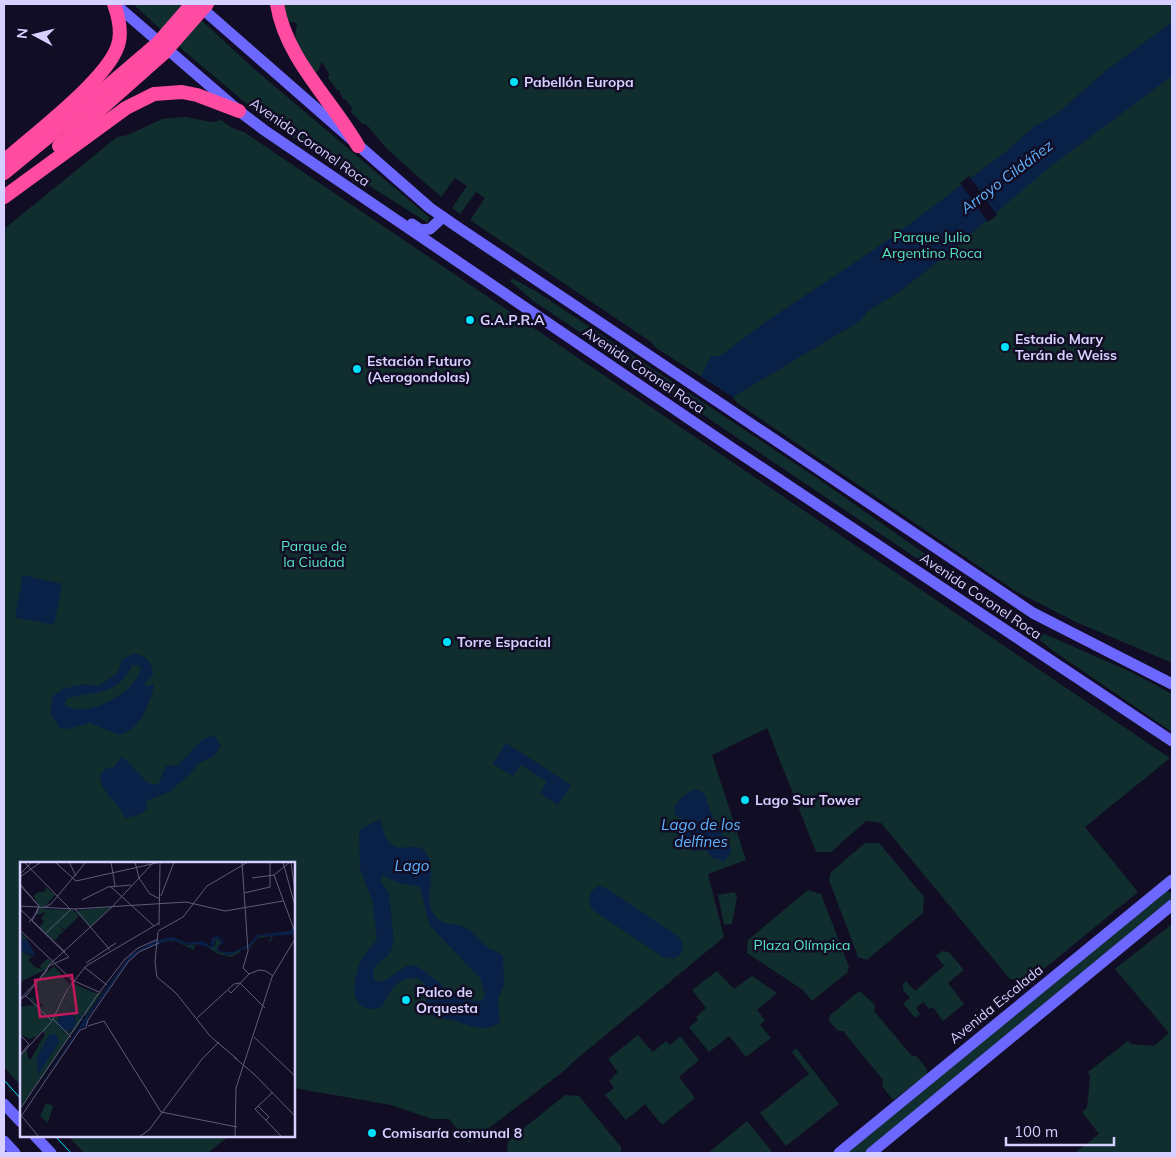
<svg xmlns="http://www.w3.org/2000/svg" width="1176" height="1157" viewBox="0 0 1176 1157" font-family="Mulish,sans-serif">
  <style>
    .green { fill: #102e2d }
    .water { fill: #092047; fill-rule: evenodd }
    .pier { fill: #110d24 }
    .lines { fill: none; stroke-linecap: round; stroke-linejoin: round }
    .secondary { stroke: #6b67ff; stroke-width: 11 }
    .motorway { stroke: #ff4ba1; stroke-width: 14 }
    .tram { stroke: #00e1fb; stroke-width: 1 }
    .motorway-bridge { stroke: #ff4ba1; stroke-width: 14 }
    .poi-dot { fill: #00e1fb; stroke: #110d24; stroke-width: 2 }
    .labels { text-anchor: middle; stroke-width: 5; stroke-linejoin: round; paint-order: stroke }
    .poi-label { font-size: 14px; font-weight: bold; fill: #d5d0ff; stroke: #110d24; text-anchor: start }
    .street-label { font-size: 14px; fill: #d5d0ff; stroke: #110d24 }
    .park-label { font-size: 14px; fill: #56e5c2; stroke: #110d24 }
    .water-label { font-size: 15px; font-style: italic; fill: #5eb4ff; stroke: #110d24 }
    .inset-road { fill: none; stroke: #5f5b7c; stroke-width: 1 }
    .view { fill: #c2185b; fill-opacity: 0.15; stroke: #c2185b; stroke-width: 2.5 }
    .inset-edge { fill: none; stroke: #d5d0ff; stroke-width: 2.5 }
  </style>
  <rect width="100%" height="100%" fill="#110d24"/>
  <!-- green -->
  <g class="green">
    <path d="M133,4H184L252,67L429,217L428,223L267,121L183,50Z"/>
    <path d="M281,4H1172V666L1170,662L1076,622L1017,592L737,403L733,397L656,348L651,342L470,220L485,198L476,192L460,214L452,208L467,186L455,178L441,197L387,149L366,124H363L351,112L352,108L346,100L343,99L339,90H337L328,78L329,74L322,62L317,72L311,73L306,66L308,59L298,54L295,37L297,23L290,22L284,17Z"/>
    <path d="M186,117L211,122L221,120L232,128L244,132L1170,758L1085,827L1138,892L1029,981L1010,979L881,823L866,821L831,852H816L767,728L712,755L746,860L708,874L724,937L572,1063L564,1071L469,1143L449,1119H432L391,1105L294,1088V863H21V1086L4,1067V229L117,137L128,135L162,119Z"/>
    <path d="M512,278L537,292L817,478L971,586L968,590L940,574L532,300L510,281Z"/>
    <path d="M1031,628L1133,673L1172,694V732L1055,652L1029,632Z"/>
    <path d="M865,843H879L924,897L923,913L867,960L858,957L829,880L831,872Z"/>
    <path d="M808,890L821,894L849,967L847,973L812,1001L803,990L747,953L748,940Z"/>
    <path d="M1167,890L1172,895V898L864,1153H847Z"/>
    <path d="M734,892L737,897L732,924L724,925L718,895Z"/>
    <path d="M1172,924V1153H1075L1099,1134L1082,1112L1087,1108L1090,1077L1088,1072L1128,1041L1131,1044L1154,1046L1169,1033L1115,969Z"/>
    <path d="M942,951L949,952L964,970L948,983L964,1004L943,1021L933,1007L929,1009L923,1002L916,1008L920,1014L915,1018L903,1003L910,998L903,990V984L906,981L915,991L944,966L936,956Z"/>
    <path d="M717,971L734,989L752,976L777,993L757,1010L765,1020L760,1025L771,1038L746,1057L729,1036L709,1052L689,1027L698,1020L696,1017L706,1008L692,990Z"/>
    <path d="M858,992H861L875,1005L874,1011L912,1056H916L927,1069V1075L893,1100L882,1086L883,1080L843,1031H838L829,1021L830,1015Z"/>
    <path d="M638,1035L653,1052L666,1041L670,1045L680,1036L699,1060L679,1077L695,1098L662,1125L645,1104L626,1120L605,1095L614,1088L609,1081L618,1072L608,1059Z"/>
    <path d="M796,1048L839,1104L786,1146L760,1113L809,1074L792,1052Z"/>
    <path d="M565,1095L579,1096L621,1147V1153H507L508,1141Z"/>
    <path d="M747,1121L773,1153H708Z"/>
    <path d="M68,1136H229L208,1153H84Z"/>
  </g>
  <!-- water -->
  <g class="water">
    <path d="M1172,22V76L1051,166L935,264L899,292L868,311L860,321L733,397L701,376L711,356H720L764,323L891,238L1008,150L1033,127L1058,113L1104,72Z"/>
    <path d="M23,575L62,584L54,625L15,617Z"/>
    <path d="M132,654C145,654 153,662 153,675L144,684L148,686L154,684C151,703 140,729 120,735L90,723L67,729L60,728L51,715L52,697L62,689L86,684L98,686L118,673L122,660ZM133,665H139L141,668C136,693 89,718 66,706L65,702L68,698C86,693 111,695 124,678C128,674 129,669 133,665Z"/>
    <path d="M215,736L221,745L214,756L199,763L189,775L169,792L146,801L148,808C141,815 135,816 125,818C121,804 100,793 100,775L105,769L115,766L122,756L148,783L158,785L166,766L178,765L204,738Z"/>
    <path d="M506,743L571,785L558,805L540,793L547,782L521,765L513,776L493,764Z"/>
    <path d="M695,789L704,793L714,821L731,848V853L724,861L713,858L706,850L692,851L684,839L685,821L675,815L674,807L683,796Z"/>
    <path d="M378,820L381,821C390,868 416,834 427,854C438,874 421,900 436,917C444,926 454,923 464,927C475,931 481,944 491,949C496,952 500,952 503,957L504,983L498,1000L500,1022C484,1035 468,1024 451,1020C442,1018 436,1020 430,1012C423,1004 428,996 426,986L418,978C397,975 390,992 382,1007C346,1018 352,976 363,957C367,950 375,945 377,938L372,900L360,869L359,830ZM382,875L398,883L420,887L430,926L480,978L485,995L482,1001C452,1003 439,978 416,966L408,965L383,982L374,980V968L390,953L394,942L389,892L380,881Z"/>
    <path d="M599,886L606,888L678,936L683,944L681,954L673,959L663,957L593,910C587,902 589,889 599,886Z"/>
  </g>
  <!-- pier -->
  <path class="pier" d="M969,176L997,215L988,222L960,183Z"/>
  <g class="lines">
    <!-- secondary -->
    <g class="secondary">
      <path d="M115,4L239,111L264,130L729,446L1172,741"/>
      <path d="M197,4L430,208L456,226L1033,613L1172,684"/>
      <path d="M412,224L421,230L430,229L443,217"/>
      <path d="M4,1104L21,1122"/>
      <path d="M35,1136L51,1153"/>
      <path d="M4,1141L15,1153"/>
      <path d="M839,1153L1172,880"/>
      <path d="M871,1153L1172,905"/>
    </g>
    <!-- motorway -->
    <g class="motorway">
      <path d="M277,4C286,59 331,99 358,146"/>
      <path d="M4,161C33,135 104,82 117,48C123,34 119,18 114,4"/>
      <path d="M4,173L54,132"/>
      <path d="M4,197L126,108L154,94L182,92L197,95L239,111"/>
    </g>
    <!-- tram -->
    <g class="tram">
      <path d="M4,1080L21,1099"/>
      <path d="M55,1136L71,1153"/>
    </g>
    <!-- motorway-bridge -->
    <g class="motorway-bridge">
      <path d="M54,132L158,43L192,4"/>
      <path d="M59,146L164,53L207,4"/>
    </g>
  </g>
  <!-- markers -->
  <g class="poi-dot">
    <circle cx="514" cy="82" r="5"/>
    <circle cx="470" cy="320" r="5"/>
    <circle cx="1005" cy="347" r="5"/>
    <circle cx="357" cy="369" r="5"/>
    <circle cx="447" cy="642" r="5"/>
    <circle cx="745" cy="800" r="5"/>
    <circle cx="406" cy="1000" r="5"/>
    <circle cx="372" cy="1133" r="5"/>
  </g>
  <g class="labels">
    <!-- poi labels -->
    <g class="poi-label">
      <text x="524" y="87">Pabellón Europa</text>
      <text x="480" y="325">G.A.P.R.A</text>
      <text x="1015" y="344">Estadio Mary<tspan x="1015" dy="16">Terán de Weiss</tspan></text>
      <text x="367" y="366">Estación Futuro<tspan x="367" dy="16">(Aerogondolas)</tspan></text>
      <text x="457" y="647">Torre Espacial</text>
      <text x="755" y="805">Lago Sur Tower</text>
      <text x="416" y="997">Palco de<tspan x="416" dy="16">Orquesta</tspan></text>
      <text x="382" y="1138">Comisaría comunal 8</text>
    </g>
    <!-- street labels -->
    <g class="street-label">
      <text transform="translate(310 142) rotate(35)" y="5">Avenida Coronel Roca</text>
      <text transform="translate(644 370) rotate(34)" y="5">Avenida Coronel Roca</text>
      <text transform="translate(981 596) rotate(34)" y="5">Avenida Coronel Roca</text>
      <text transform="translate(996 1004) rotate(-39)" y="5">Avenida Escalada</text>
    </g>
    <!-- park labels -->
    <g class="park-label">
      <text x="932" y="242">Parque Julio<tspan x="932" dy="16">Argentino Roca</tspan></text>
      <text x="314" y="551">Parque de<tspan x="314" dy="16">la Ciudad</tspan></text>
      <text x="802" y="950">Plaza Olímpica</text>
    </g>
    <!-- water labels -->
    <g class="water-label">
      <text transform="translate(1007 177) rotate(-37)" y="5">Arroyo Cildáñez</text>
      <text x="701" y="830">Lago de los<tspan x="701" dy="17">delfines</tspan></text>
      <text x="412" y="871">Lago</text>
    </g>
  </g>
  <!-- overview -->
  <g transform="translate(20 862)">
    <rect width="275" height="275" fill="#110d24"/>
    <path d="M25,24L35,33L23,47L53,48L59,54L45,68L37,61L44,69L39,73L35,70L39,74L34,79L19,65L24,60L21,56L26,50L18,53L19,43L14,35L16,31L26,29ZM91,45L71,65L56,50L60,48ZM0,70L7,76V85L1,89L13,95L8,97L15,105L22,107L20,104L28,96L32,100L25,108L0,120ZM259,73L253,74L251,80L247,78H251V74L238,76L231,84L234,88L231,85L222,87L219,91L211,95L198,92L183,82L175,83L174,88L155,79L139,81L153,78L167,83L182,82L190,85L195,84L196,76L202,81L197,85V89L210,93L222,86L230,84L239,74ZM34,104L49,122L56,114L44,131L54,122L75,131L76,138L75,131H80L88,122L65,155L63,149L62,158L53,171L49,173L41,165L51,170L56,155L47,152L38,155V163L50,175L0,247V194L7,187L8,197H11L25,172L22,169L13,179L16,174L11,177L0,173V145L13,143L15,141L10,137L12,134L18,145L24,144L13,133L18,134L19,127L14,122ZM26,241L33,244L28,261L20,254Z" fill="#102e2d"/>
    <path d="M275,65L274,72L271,73L239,74L230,84L210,93L197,89V85L202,80L196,76L193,86L177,82L171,83L170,89V83L149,78L120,89L105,103L68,156L67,163L60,167L0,253L63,160L43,137L64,158L110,93L134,79L152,75L168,81L183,79L191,85L192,76L198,74L204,80L198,85L199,89L213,90L229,82L237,73L269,69ZM0,77H7L16,94L0,89ZM38 160a9 9 0 1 1 18 0a9 9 0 1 1-18 0ZM35,171L39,180L18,213L17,195L29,173Z" fill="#092047"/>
    <path class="inset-road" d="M4,0L50,47M35,0L56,19L141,0M49,0L56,14M91,0L95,24M115,0L119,16L130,32L140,37M222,0L228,89L223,106L229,112M263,0L275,44M271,0L275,29M0,12L12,0M254,13L275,70M0,15L21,0M232,16L254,13L270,0M0,22L19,44L12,59L49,95L29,104L7,133L0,138M0,23L19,44L17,51L9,60M90,24L134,64M224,31L250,25V0M141,34L154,0M62,38L88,25L111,23M0,44L54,47L166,40L205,49L263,39M23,46L31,42L66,0M0,47L45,90M55,47L90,88M139,63L140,1M0,68L52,118L79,130M138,69L163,55L187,24L228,0M138,70L135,100L137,115L156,131L190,174L217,197M25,72L51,47M66,101L96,81M64,105L87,123M208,128L211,131L229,112L239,108L246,109L253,114M5,133L31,158M0,137L26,110L29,103L91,46L134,0M177,156L214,122L220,121L245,146M33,157L51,175M68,164L84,159L141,250L217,265M0,173L9,182L0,193M234,175L275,214M0,194L32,159L47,128L66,104L139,61M214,195L235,213M234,212L275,254M253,230L235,247L262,275M238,244L249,255L246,258M0,247L78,132L105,97L118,86L138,77M0,252L19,275M0,256L60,168L66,166L68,158L108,100L119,90L139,81M119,275L129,268L182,197L199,180M215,275L216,226L252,115L275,77"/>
    <path class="view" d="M52,113L57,151L20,155L15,118Z"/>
    <rect width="275" height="275" class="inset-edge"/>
  </g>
  <!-- border -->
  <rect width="1176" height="1157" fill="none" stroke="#d5d0ff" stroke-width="10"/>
  <!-- north arrow -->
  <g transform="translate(35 35) rotate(277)" stroke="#110d24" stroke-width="4" paint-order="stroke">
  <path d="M0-4L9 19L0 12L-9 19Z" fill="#d5d0ff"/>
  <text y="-8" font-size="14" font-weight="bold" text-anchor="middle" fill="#d5d0ff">N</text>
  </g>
  <!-- scale -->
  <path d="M1006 1137v8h108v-8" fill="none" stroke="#d5d0ff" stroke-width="2.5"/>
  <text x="1014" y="1137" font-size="15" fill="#d5d0ff" stroke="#110d24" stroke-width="4" paint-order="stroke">100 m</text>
</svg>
